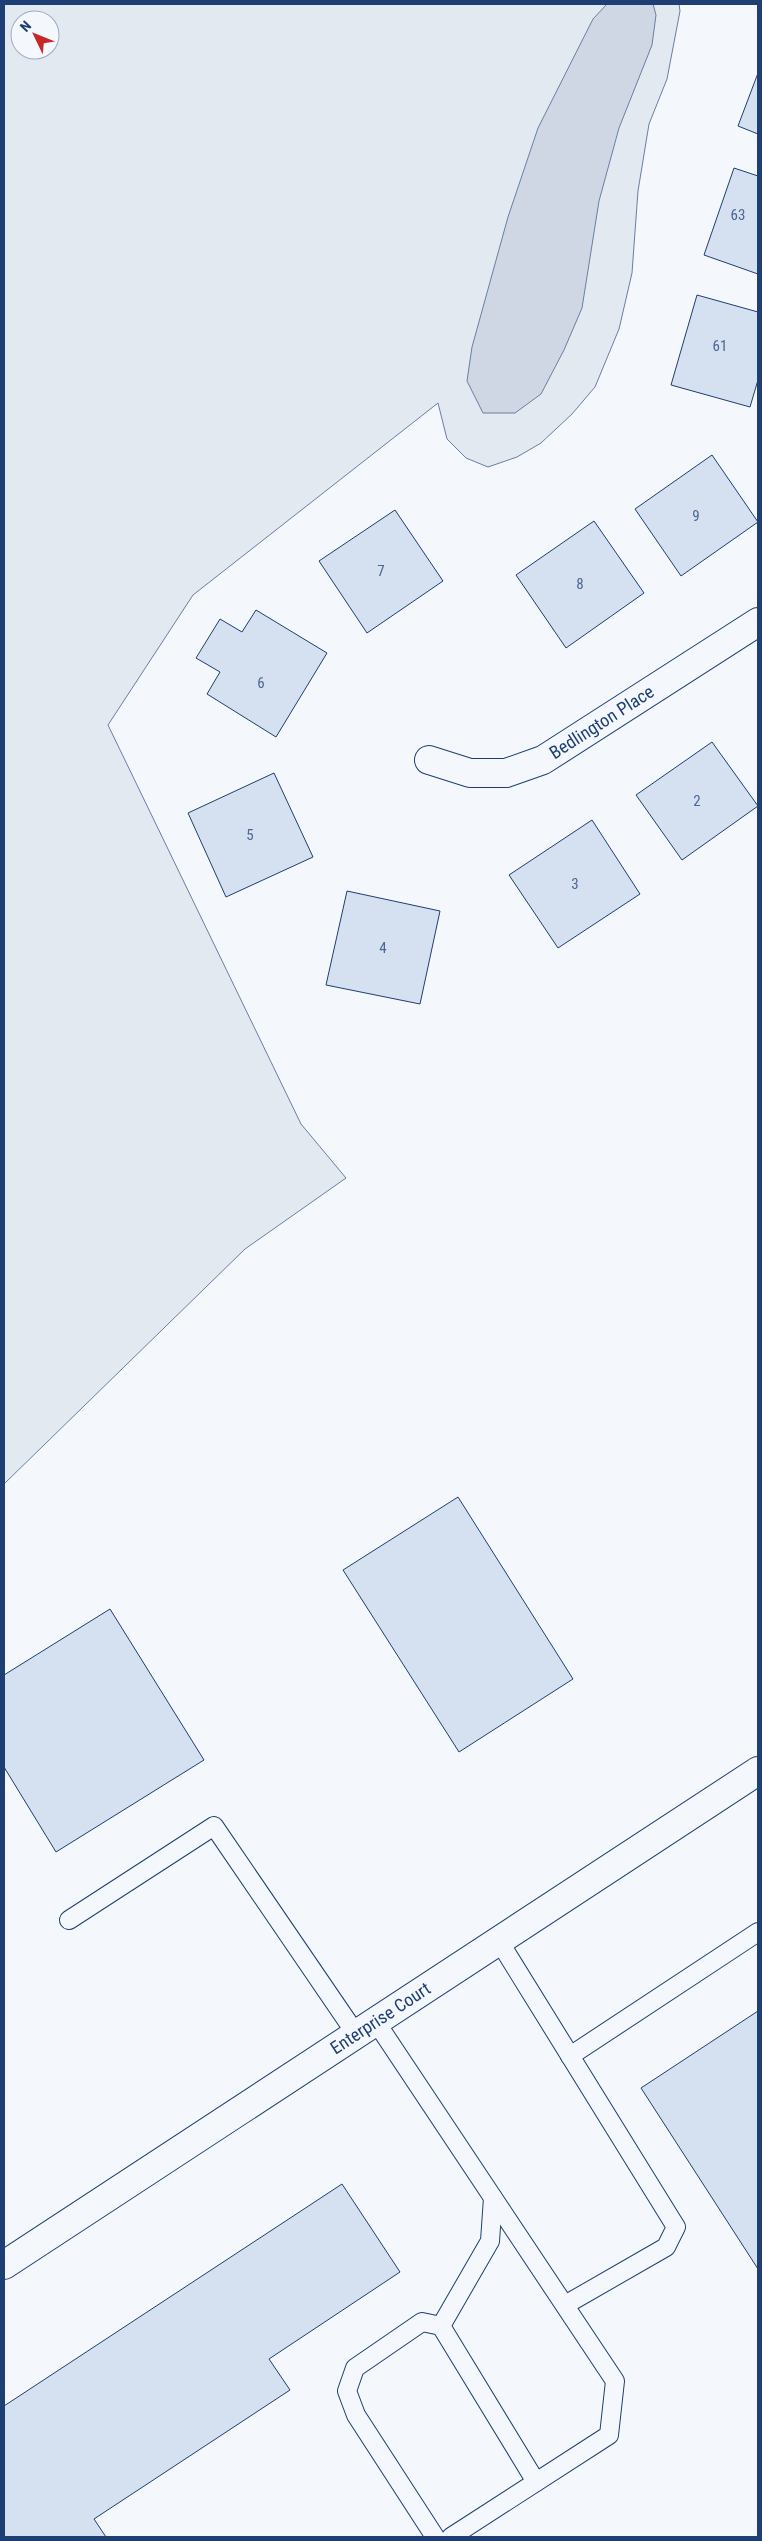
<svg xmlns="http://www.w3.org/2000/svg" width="762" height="2541" viewBox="0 0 762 2541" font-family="'Roboto Condensed',sans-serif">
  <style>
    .green { fill: #e3e9f0; stroke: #687fa3; fill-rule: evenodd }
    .water { fill: #cfd7e4; stroke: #687fa3 }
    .building { fill: #d5e0f0; stroke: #1d3f73 }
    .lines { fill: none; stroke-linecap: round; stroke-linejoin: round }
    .lane-casing { stroke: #1d3f73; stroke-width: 20 }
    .street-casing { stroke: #1d3f73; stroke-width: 30 }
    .lane { stroke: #f4f7fb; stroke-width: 18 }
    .street { stroke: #f4f7fb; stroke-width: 28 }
    .labels { text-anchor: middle; stroke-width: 4; stroke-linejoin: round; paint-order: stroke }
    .number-label { font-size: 15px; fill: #4b6792 }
    .street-label { font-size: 18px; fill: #1d3f73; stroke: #f4f7fb }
  </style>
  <rect width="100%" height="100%" fill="#f4f7fb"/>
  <!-- green -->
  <path class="green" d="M4,4H679L680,11L667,79L649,124L638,191L632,273L619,329L595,387L572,414L541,443L517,457L488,467L466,458L447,439L438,403L193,595L108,725L301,1124L346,1178L245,1249L4,1484ZM20,20H50V50H20Z"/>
  <!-- water -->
  <path class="water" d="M607,4H653L656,15L652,45L619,128L599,201L582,308L564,350L541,394L515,413H483L467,381L472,347L508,217L538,128L593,19Z"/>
  <!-- building -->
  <g class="building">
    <path d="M758,73V134L738,126Z"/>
    <path d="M734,168L758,176V274L704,255Z"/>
    <path d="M697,295L758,312V380L750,407L671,385Z"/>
    <path d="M712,455L758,522L681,576L635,509Z"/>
    <path d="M395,510L443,581L367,633L319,561Z"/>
    <path d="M594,521L644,593L566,648L516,575Z"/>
    <path d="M256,610L327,653L276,737L207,694L220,672L196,658L220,619L242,632Z"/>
    <path d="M712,742L758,806L682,860L636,795Z"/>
    <path d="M274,773L313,857L226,897L188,813Z"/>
    <path d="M592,820L640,894L558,948L509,875Z"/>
    <path d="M347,891L440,911L420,1004L326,985Z"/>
    <path d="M458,1497L573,1679L459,1752L343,1570Z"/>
    <path d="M110,1609L204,1760L56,1852L4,1767V1675Z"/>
    <path d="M758,2011V2269L641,2088Z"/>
    <path d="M342,2184L400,2272L269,2359L290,2390L94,2519L106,2537H4V2406Z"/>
  </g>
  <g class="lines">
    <!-- lane casing -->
    <g class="lane-casing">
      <g id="lane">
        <path d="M69,1920L214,1826L356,2034"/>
        <path d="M499,1941L676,2227L666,2247L565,2305"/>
        <path d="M376,2022L615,2381L609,2435L451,2537"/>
        <path d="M570,2056L758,1932"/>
        <path d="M441,2326L490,2241L493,2198"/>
        <path d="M435,2537L356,2415L347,2391L355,2368L422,2322L441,2326L536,2482"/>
      </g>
    </g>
    <!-- street casing -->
    <g class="street-casing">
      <g id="street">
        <path id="s1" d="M429,760L470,773H506L543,760L758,622"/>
        <path id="s2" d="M4,2265L758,1771"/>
      </g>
    </g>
    <!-- lane -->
    <use href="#lane" class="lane"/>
    <!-- street -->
    <use href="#street" class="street"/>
  </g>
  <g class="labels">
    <!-- number labels -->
    <g class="number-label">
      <text x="738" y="220">63</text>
      <text x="720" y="351">61</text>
      <text x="696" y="521">9</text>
      <text x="381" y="576">7</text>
      <text x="580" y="589">8</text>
      <text x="261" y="688">6</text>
      <text x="697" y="806">2</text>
      <text x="250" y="840">5</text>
      <text x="575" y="889">3</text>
      <text x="383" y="953">4</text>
    </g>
    <!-- street labels -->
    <g class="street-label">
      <text dy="6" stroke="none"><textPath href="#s1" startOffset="188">Bedlington Place</textPath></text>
      <text dy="6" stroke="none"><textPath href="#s2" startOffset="450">Enterprise Court</textPath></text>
    </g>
  </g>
  <!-- border -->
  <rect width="762" height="2541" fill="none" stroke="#1d3f73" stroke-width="10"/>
  <!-- north arrow -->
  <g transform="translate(35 35) rotate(313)"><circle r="24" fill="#f4f7fb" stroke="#9eadc5"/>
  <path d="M0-4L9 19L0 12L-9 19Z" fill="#c62828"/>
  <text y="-8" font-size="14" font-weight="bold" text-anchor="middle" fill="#1d3f73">N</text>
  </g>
</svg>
